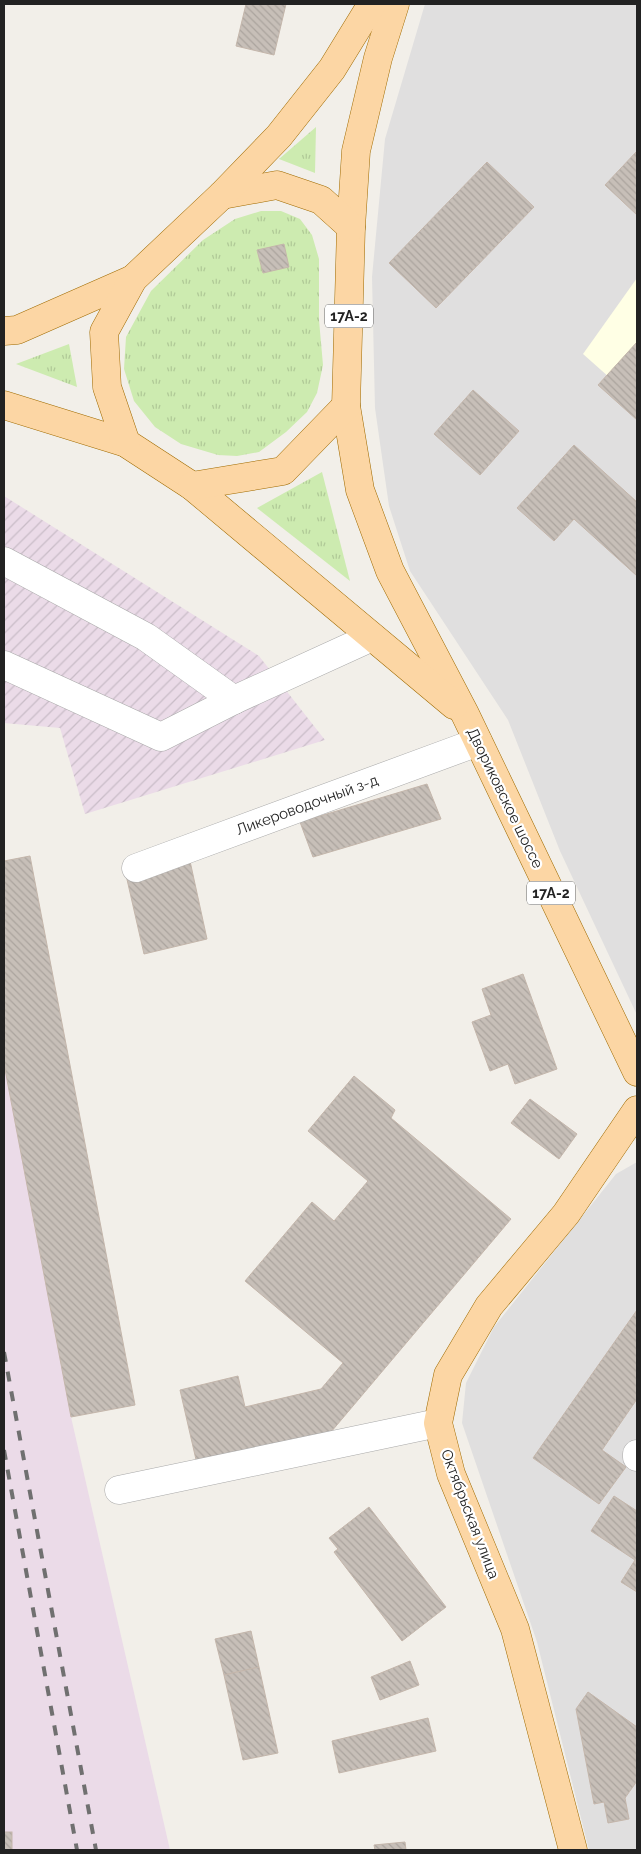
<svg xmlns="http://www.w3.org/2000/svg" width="641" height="1854" viewBox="0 0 641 1854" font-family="Raleway,sans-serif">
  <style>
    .residential { fill: #e0dfdf }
    .industrial { fill: url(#industrial-furrows) }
    .education { fill: #ffffe5 }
    .railway { fill: #ebdbe8 }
    .grass { fill: url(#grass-tufts) }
    .building { fill: url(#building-back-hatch); stroke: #c4b6ab }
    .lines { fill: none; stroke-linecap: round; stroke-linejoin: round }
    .minor-casing { stroke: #a9a9a9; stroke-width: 29 }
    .major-casing { stroke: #a06b00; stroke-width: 29 }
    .minor { stroke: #fff; stroke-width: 28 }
    .major { stroke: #fcd6a4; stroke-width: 28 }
    .rail { stroke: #707070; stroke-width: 4; stroke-dasharray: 10 10; stroke-linecap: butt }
    .labels { text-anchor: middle; stroke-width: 4.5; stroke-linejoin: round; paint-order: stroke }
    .shield { fill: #fff; stroke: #646464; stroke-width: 1 }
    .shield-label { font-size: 14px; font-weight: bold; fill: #222 }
    .street-label { font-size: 15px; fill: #222; stroke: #fff }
  </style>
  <defs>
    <pattern id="industrial-furrows" width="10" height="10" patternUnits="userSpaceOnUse" patternTransform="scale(1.25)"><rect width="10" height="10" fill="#ebdbe8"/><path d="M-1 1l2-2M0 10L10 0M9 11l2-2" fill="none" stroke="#c9bcc7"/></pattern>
    <pattern id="grass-tufts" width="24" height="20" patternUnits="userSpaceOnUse" patternTransform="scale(1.25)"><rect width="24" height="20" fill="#cdebb0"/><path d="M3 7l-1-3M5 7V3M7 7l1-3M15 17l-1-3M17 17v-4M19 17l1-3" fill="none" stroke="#b0c997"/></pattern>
    <pattern id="building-back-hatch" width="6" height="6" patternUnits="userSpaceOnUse" patternTransform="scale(1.25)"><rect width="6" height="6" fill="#c7bfb8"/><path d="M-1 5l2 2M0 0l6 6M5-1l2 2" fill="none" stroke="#aba49e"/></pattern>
  </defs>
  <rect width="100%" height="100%" fill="#f2efe9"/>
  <!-- residential -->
  <g class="residential">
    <path d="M425,4H637V1015L560,851L508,720L410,571L389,506L375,408L372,277L385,139Z"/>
    <path d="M637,1162V1850H589L537,1642L462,1423L466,1383L494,1327L616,1174Z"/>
  </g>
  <!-- industrial -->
  <path class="industrial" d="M4,496L259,656L325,740L85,814L60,728L4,723Z"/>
  <!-- education -->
  <path class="education" d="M637,278V402L583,354Z"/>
  <!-- railway -->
  <path class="railway" d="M4,1061L68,1391L71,1417L170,1850H4Z"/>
  <!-- grass -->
  <g class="grass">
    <path d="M316,127L315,173L279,159Z"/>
    <path d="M261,211H281L300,219L312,235L319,259V320L323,365L317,393L307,412L286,432L259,452L237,456L218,455L181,444L155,427L134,401L124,369L126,337L151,291L203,240L235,219Z"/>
    <path d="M69,344L77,387L16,364Z"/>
    <path d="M322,472L350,581L257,508Z"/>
  </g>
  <!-- building -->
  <g class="building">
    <path d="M246,4H286L274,55L236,46Z"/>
    <path d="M637,151V215L605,185Z"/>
    <path d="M487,162L534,207L436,308L389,263Z"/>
    <path d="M284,244L289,267L263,273L257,250Z"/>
    <path d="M637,342V420L598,385Z"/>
    <path d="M473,390L519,431L480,475L434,434Z"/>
    <path d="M574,445L637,502V576L574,519L554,541L517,508Z"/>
    <path d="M427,784L441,819L313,857L300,822Z"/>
    <path d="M30,856L135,1405L71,1417L4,1064V861Z"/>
    <path d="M190,861L207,939L144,954L126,875Z"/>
    <path d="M523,974L557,1069L515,1084L508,1064L490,1071L472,1022L491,1015L482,989Z"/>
    <path d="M354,1076L395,1110L391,1118L511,1219L331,1432L197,1464L180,1390L238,1376L245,1407L321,1389L343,1363L245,1281L312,1202L334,1221L368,1181L308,1131Z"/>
    <path d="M530,1099L577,1134L559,1159L511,1123Z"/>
    <path d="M637,1310V1399L602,1450L626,1467L599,1504L533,1458Z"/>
    <path d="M614,1496L637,1511V1592L621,1582L635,1560L591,1531Z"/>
    <path d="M369,1507L446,1607L402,1641L334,1552L338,1549L329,1538Z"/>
    <path d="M251,1631L259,1667L224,1675L215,1639Z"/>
    <path d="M410,1661L419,1685L380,1700L371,1677Z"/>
    <path d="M259,1667L278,1753L243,1760L224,1675Z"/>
    <path d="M588,1692L637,1727V1781L625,1798L629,1819L608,1823L604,1802L594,1804L576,1709Z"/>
    <path d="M428,1718L436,1751L339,1773L332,1741Z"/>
    <rect x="4" y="1832" width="8" height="18"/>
    <path d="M405,1842L406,1850H375L374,1845Z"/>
  </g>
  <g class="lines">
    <!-- minor casing -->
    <g class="minor-casing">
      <g id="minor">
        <path d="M4,561L146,637L234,700"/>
        <path d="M4,665L161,737L234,700L372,637"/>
        <path d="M136,868L478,742"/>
        <path d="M637,1454V1457"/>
        <path d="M119,1490L438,1423"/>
      </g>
    </g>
    <!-- major casing -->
    <g class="major-casing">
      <g id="major">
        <path d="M395,4L378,58L356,151L351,227L346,406L360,490L390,571L465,714L637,1072"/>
        <path d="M222,195L277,185L321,200L351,227"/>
        <path d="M4,331L17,330L133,279"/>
        <path d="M4,405L126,443L192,486L454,705"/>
        <path d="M126,443L107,387L104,332L133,279L222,195L279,136L332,69L372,4"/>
        <path d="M192,486L283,471L346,406"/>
        <path d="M573,1850L515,1629L451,1474L438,1423L448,1375L489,1306L566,1214L637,1110"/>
      </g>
    </g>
    <!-- minor -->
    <use href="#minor" class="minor"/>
    <!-- major -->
    <use href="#major" class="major"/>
    <!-- rail -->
    <g class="rail">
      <path d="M4,1352L96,1850"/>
      <path d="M4,1450L77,1850"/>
    </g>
  </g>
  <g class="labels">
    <!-- shield labels -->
    <g class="shield">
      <rect x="325" y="304.5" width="48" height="23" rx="4"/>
      <rect x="527" y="881.5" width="48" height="23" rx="4"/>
    </g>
    <g class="shield-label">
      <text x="349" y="321">17А-2</text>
      <text x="551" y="898">17А-2</text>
    </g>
    <!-- street labels -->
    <g class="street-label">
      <text transform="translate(505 798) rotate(64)" y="5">Двориковское шоссе</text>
      <text transform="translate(307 805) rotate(-20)" y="5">Ликероводочный з-д</text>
      <text transform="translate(470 1514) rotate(69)" y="5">Октябрьская улица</text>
    </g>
  </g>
  <!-- border -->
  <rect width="641" height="1854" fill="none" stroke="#222222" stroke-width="10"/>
</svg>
